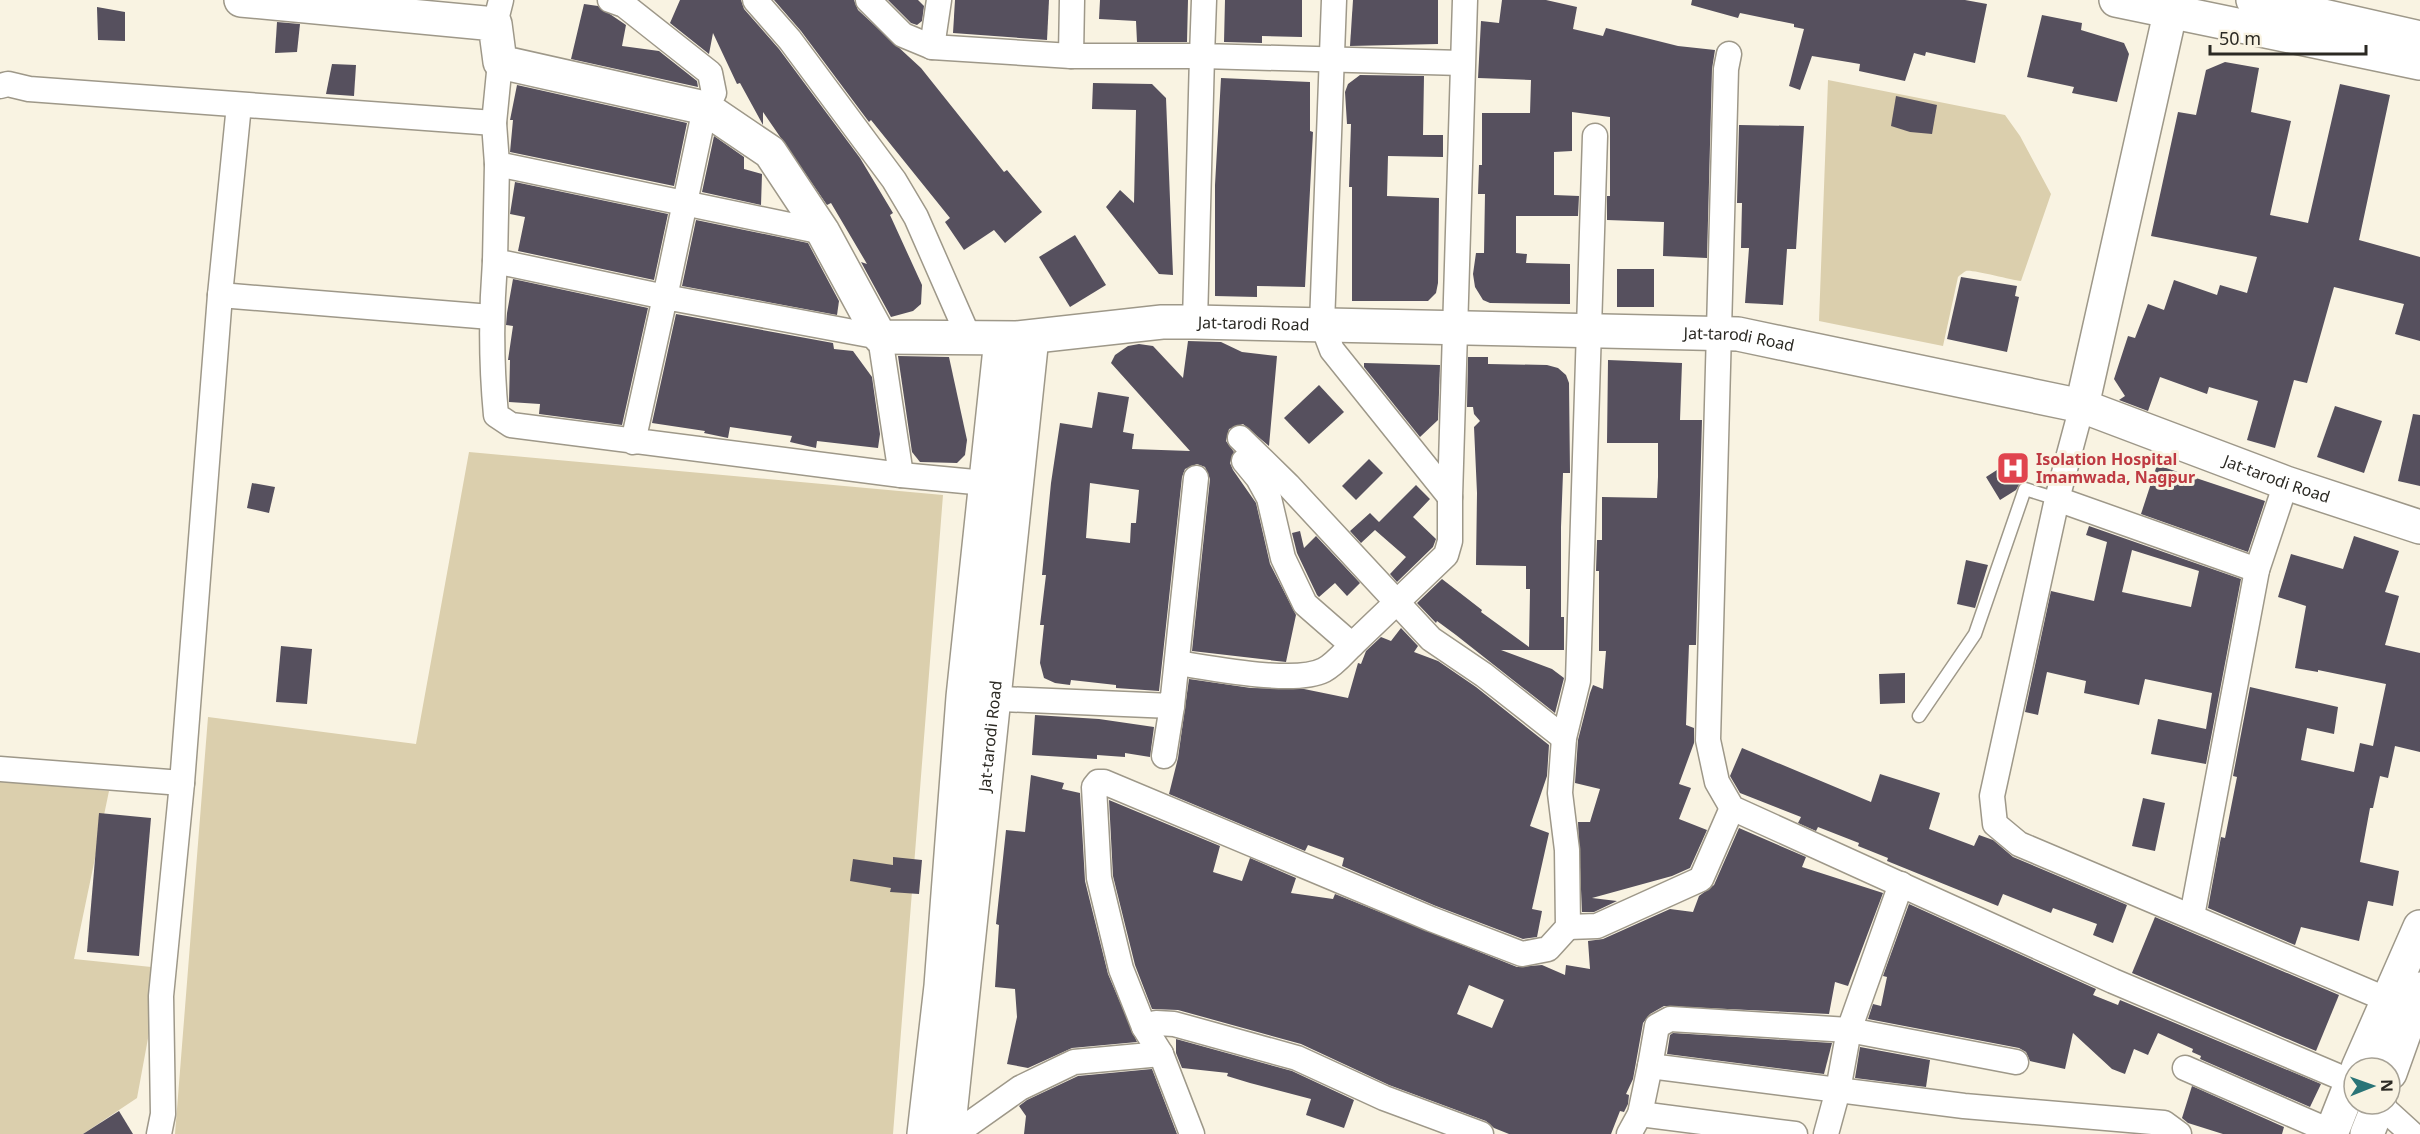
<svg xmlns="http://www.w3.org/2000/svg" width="2420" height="1134" viewBox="0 0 2420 1134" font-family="'Noto Sans',sans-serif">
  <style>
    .green { fill: #dbcfad }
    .building { fill: #56505e; fill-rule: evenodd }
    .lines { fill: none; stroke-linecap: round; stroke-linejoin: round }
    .lane-casing { stroke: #9e9889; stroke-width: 15 }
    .street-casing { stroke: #9e9889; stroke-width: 27 }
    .secondary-casing { stroke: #9e9889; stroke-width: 36 }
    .lane { stroke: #fff; stroke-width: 12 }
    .street { stroke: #fff; stroke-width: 24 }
    .secondary { stroke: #fff; stroke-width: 33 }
    .labels { text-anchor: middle; stroke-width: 6; stroke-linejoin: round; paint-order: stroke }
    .street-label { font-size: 16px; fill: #2b2923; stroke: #f9f3e2 }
    .health-label { font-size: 16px; font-weight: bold; fill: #be3a42; stroke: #f9f3e2; text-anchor: start }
  </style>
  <rect width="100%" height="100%" fill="#f9f3e2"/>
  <!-- green -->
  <g class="green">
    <path d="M1828,80L2005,115L2020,136L2051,194L2021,281C2011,280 1971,269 1966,271C1964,272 1960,275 1958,277L1943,346L1819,321Z"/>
    <path d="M469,452L943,495L893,1134H175L208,717L416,744Z"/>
    <path d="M0,781L109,791L74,959L161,968L137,1098L83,1134H0Z"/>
  </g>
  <!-- building -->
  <g class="building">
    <path d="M680,0H741L744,9L779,49L860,158L893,213L890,215L922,285L921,304L913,311L891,317L861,262L867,264L831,203L827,205L763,112V125L740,83L737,84L713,33L709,54L670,23Z"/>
    <path d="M774,0H854L858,10L921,68L1004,172L1007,170L1042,212L1005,243L994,230L964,250L945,222L950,218L871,120L869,122L801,31Z"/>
    <path d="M888,0H918L924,6L922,21L917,25L911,23Z"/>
    <path d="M955,0H1049L1047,40L953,33Z"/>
    <path d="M1100,0H1188L1187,42H1137L1136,21L1099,19Z"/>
    <path d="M1225,0H1302V37L1262,36V43L1224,42Z"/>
    <path d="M1353,0H1438V44L1350,46Z"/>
    <path d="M1502,0H1546L1577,7L1573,29L1603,36L1606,28L1678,46L1715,50L1712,69L1707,258L1663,256L1664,222L1607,220V196H1610V117L1572,112V151L1554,152V195L1579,196L1578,216H1516V253L1527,254L1526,263L1570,264V304L1490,303L1483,300L1475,287L1473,274L1476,253H1484L1485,194H1478L1479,165H1482V113H1530L1531,80L1478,78L1481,21L1499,23Z"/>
    <path d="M1692,0H1965L1987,4L1975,63L1926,52L1925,56L1914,53L1905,81L1859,71L1860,64L1812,56L1800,90L1789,86L1804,29L1794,27V24L1740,13L1738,18L1691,5Z"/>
    <path d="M584,4L598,6L626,25L622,46L659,51L697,81L698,87L571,59Z"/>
    <path d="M97,7L125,12V41L98,40Z"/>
    <path d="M2042,15L2082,23L2081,30L2124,43L2129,54L2117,102L2072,93L2074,87L2027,77Z"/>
    <path d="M277,22L300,24L297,52L275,53Z"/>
    <path d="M2225,62L2259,68L2251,112L2291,121L2270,215L2308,223L2340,84L2390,95L2359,240L2420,257V341L2395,334L2404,304L2334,287L2307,383L2294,380L2275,448L2247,440L2258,401L2209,387L2207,394L2160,377L2148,411L2119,400L2125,396L2114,379L2128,336L2135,338L2148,304L2164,310L2174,280L2217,295L2220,285L2247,293L2257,257L2151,236L2178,112L2196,115L2206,70Z"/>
    <path d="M332,64L356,65L354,96L326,94Z"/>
    <path d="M1360,75L1424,76L1423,135H1443V157L1388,156L1387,196L1439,198L1438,283L1436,293L1428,301H1352V187H1349L1351,124H1347L1345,92L1348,84Z"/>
    <path d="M1221,78L1310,82V131L1313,132L1305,287L1257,286V297L1215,296V185Z"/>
    <path d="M1093,83L1152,84L1166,98L1173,275L1159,274L1106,207L1120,190L1134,203L1136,110L1092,109Z"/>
    <path d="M517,85L687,123L674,186L510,152L513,120H510Z"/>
    <path d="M1896,96L1937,105L1932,134L1910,132L1891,126Z"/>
    <path d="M1739,125L1804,126L1796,249H1787L1783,305L1745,303L1749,248H1741L1742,203H1737Z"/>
    <path d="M714,136L744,157V169L762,174L761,205L702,192Z"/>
    <path d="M515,182L668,214L654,280L518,251L525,217L510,214Z"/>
    <path d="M696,220L808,243L839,301L837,315L682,286Z"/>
    <path d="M1075,235L1106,285L1070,307L1039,257Z"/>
    <rect x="1617" y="269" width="37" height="38"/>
    <path d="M1961,277L2017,286L2015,296L2019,297L2007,352L1947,339Z"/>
    <path d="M513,279L648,308L622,425L539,414L540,404L509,402L510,360H508L513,326L506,325L507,313Z"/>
    <path d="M676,314L833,343L834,349L853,351L872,377L880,434L878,448L817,441L816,448L790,442L792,436L730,427L728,438L704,433L705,431L652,423Z"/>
    <path d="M1188,341L1221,342L1242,352L1277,356L1269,446L1243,424L1229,429L1226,441L1234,452L1230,463L1233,470L1256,503L1270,564L1296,615L1286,662L1192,651L1210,479L1205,467L1197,464L1185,469L1182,477L1159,691L1116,688V685L1071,680L1070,685L1055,683L1044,678L1040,663L1044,625H1040L1046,575H1042L1051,483L1060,423L1092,428L1098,392L1129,397L1123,432L1134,434L1132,449L1190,451L1111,363L1115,355L1128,346L1139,344L1153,346L1183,378ZM1090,483L1139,490L1136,523H1131L1130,543L1086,538Z"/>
    <path d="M898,356L949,357L967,440L965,455L957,463L920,462L912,452Z"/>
    <path d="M1468,357H1488V364L1547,365L1558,368L1566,375L1569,383L1570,473H1563L1561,527V617H1564V650H1501L1552,669L1564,678L1555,713L1456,635L1437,621L1436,623L1417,603L1442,579L1482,610L1481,612L1529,647L1530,589H1526V566L1476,565L1477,493L1474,427L1480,421L1474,414L1473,407H1467Z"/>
    <path d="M1608,360L1682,363L1680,420H1702L1696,645H1689L1686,725L1694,728V743L1679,784L1691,788L1679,819L1707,830L1690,868L1672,876L1592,898L1617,901L1594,912H1582L1578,822H1590L1600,789L1575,783L1578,740L1590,693L1593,685L1603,689L1606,651H1599V571H1596L1597,540H1602V497L1657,498L1658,477V443H1607Z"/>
    <path d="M1364,363L1440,365L1438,420L1420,437L1364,367Z"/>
    <path d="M1319,385L1344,412L1309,444L1284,418Z"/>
    <path d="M2335,406L2382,421L2364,473L2317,457Z"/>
    <path d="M2413,414L2420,415V486L2398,481Z"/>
    <path d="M1369,459L1383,473L1356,500L1342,486Z"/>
    <path d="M2014,459L2028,481L2020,483L2016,490L2000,500L1986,477Z"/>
    <path d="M2157,465L2265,501L2248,552L2141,514Z"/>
    <path d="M252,483L275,487L269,513L247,508Z"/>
    <path d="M1416,485L1430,499L1413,517L1436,539L1433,547L1397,582L1390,574L1406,557L1375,530L1361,543L1350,531L1370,513L1379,522Z"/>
    <path d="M2089,526L2241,579L2206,764L2151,754L2158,719L2206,729L2212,693L2145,679L2139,705L2084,693L2086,681L2047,672L2038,715L2025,712L2051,591L2094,601L2107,542L2086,535ZM2132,550L2199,571L2191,607L2122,592Z"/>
    <path d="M1300,531L1304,548L1316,536L1360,583L1347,596L1335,583L1319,597L1317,595L1297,553L1292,533Z"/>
    <path d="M2354,536L2399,551L2385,592L2399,596L2385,645L2420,653V752L2395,746L2388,778L2380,776L2373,808H2370L2360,862L2399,871L2393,906L2368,901L2359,941L2301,927L2295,945L2208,908L2221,837L2225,838L2237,777L2233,776L2250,687L2338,707L2334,734L2307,728L2301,760L2354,772L2360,743L2373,746L2386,684L2318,670V672L2295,668L2306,606L2278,597L2291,554L2343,569Z"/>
    <path d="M1966,560L1988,565L1975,608L1957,604Z"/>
    <path d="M1401,628L1418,646L1414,652L1438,661L1476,687L1549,745L1547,776L1530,826L1549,833L1532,909L1542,911L1537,937L1523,939L1436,906L1342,866L1344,858L1308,845L1305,851L1169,794L1178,758L1189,679L1251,688L1304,689L1348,698L1358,663L1361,664L1366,651L1381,637L1391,641Z"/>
    <path d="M281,646L312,649L307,704L276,702Z"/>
    <path d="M1905,673V703L1880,704L1879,674Z"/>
    <path d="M1035,715L1099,719L1154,727L1150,757L1125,753V757L1097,755V759L1032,755Z"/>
    <path d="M1742,748L1871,802L1880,774L1940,793L1929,829L1974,846L1979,835L1993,840L2013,857L2127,905L2113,943L2093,935L2097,924L2053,908L2051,913L2003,894L1998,906L1887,861L1888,858L1858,846L1859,843L1818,827L1816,831L1798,823L1801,817L1740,793L1730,776Z"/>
    <path d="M1031,775L1064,783L1062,789L1080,793L1085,881L1108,974L1137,1042L1072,1048L1028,1068L1007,1064L1017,1017L1015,989L995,987L999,925L996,924L1006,830L1025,832Z"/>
    <path d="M2143,798L2165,803L2155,851L2132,846Z"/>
    <path d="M1109,800L1220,846L1213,872L1242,881L1250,858L1296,878L1291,893L1333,899L1335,894L1517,967L1542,965L1565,975L1566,965L1590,969L1588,941L1603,939L1670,909L1693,912L1699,896L1714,885L1739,828L1806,857L1802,867L1883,893L1848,986L1835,982L1829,1014L1664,1006L1650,1014L1643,1023L1633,1079L1626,1094L1629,1095L1628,1104L1624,1112L1620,1111L1611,1134H1509L1494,1128L1486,1121L1389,1085L1301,1044L1178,1010L1152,1009L1135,965L1113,876ZM1469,985L1504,1000L1492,1028L1457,1014Z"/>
    <path d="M99,813L151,818L139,956L87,952Z"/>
    <path d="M893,857L922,860L919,894L890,892L891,888L850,881L853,859L893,865Z"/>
    <path d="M1909,904L2096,989L2093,995L2118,1005L2120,1000L2321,1084L2310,1107L2200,1059L2201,1056L2192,1052L2193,1049L2158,1033L2148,1055L2134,1049L2125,1074L2112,1069L2073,1033L2065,1069L2030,1061L2026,1052L2019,1048L1868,1019L1873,1004L1881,1006L1887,977L1883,976Z"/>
    <path d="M2155,917L2339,995L2316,1051L2132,973Z"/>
    <path d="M1673,1033L1832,1043L1824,1074L1667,1054L1670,1035Z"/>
    <path d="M1176,1039L1292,1071L1354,1100L1344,1128L1306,1115L1311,1099L1250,1083L1227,1076L1228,1073L1182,1068L1176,1053Z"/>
    <path d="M1860,1047L1930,1060L1926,1087L1855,1078Z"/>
    <path d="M1152,1069L1177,1134H1024L1026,1116L1019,1106L1027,1100L1078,1076Z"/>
    <path d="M2192,1086L2284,1127L2282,1134H2223L2188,1123L2182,1118Z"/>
    <path d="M119,1111L133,1134H83Z"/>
  </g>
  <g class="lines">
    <!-- lane casing -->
    <g class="lane-casing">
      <path id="lane" d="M1919,716L1975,634L2025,489L2057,499"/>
    </g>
    <!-- street casing -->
    <g class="street-casing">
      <g id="street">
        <path d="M755,0L790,40L894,180L916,217L970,340"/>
        <path d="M868,0L903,35L932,47L1071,56H1202L1195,322"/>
        <path d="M1204,0L1202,56L1462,63"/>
        <path d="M1334,0L1322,324L1332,350L1450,497L1465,0"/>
        <path d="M495,24L501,0"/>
        <path d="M932,47L939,0"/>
        <path d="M1729,54L1726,69L1708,740L1717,782L1732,808L2113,981L2354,1083"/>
        <path d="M1071,56L1072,0"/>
        <path d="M0,86L8,84L29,89L494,123L497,164L495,261L665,297L705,108L714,93L710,73L624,5L610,0"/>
        <path d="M494,123L500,62"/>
        <path d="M497,164L823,232"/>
        <path d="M495,261C491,313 491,363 496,415L511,425L901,475L880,337L665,297L633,442"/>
        <path d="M220,295L491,317"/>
        <path d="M2082,406L2057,499L1992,796L1995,824L2019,844L2388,1000"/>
        <path d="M1240,438L1288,485L1431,639L1484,675L1564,738"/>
        <path d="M1244,461L1258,478L1269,498L1283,558L1305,604L1352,645L1446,555L1450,541V497"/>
        <path d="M901,475L985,483"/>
        <path d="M2057,499L2257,570"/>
        <path d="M1177,663C1211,668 1295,685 1324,670C1334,665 1344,653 1352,645"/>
        <path d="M978,698L1172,706L1196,478"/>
        <path d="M1164,756L1172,706"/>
        <path d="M0,769L182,783L220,295L239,105"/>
        <path d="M2192,916L2257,570L2286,483"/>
        <path d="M1568,927L1597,926L1701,879L1732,808"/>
        <path d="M1144,1027L1156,1023L1174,1024L1297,1058L1384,1098L1481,1134"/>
        <path d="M1650,1066L1657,1026L1670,1019L1849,1030L2016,1062"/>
        <path d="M2185,1068L2332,1132"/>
        <path d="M2379,1104L2412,1134"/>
        <path d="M1640,1114L1795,1134"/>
        <path d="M159,1134L163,1114L161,996L182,783"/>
        <path d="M955,1134L1020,1088L1074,1062L1161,1054"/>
        <path d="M1192,1134L1161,1054L1144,1027L1121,969L1099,878L1094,787L1098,782H1104L1431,919L1522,954L1548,949L1568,927L1567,850L1560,793L1564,738L1578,681L1595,136"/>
        <path d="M1629,1134L1640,1114L1650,1066L1964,1106L2164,1123L2179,1134"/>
        <path d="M1826,1134L1838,1090L1849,1030L1901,884"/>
      </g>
    </g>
    <!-- secondary casing -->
    <g class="secondary-casing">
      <g id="secondary">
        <path id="s1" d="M241,0L495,24L500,62L705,108L770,152L823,232L880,337L1017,338L1162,322H1195L1738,334L2082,406L2286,483L2420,527"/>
        <path d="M2116,0L2420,63"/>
        <path d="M2253,0L2420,38"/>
        <path d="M2082,406L2173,0"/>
        <path d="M2358,1068L2420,927"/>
        <path d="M2390,1073L2420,989"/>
        <path d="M924,1134L941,986L963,697L1001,339"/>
        <path id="s2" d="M948,1134L1032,337"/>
        <path d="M2331,1134L2354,1076"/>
        <path d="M2367,1134L2379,1104"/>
      </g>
    </g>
    <!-- lane -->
    <use href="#lane" class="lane"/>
    <!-- street -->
    <use href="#street" class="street"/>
    <!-- secondary -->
    <use href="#secondary" class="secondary"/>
  </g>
  <!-- icons -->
  <defs>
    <g id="hospital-square" transform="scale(1.725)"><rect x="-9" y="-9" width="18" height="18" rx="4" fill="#e0444e" stroke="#f9f3e2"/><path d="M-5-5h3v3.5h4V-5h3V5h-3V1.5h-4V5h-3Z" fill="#fff"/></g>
  </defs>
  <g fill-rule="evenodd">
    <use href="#hospital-square" x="2013" y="468"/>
  </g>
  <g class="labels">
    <!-- street labels -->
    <g class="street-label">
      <text dy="6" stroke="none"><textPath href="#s1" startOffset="1172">Jat-tarodi Road</textPath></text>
      <text dy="6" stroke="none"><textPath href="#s1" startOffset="1658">Jat-tarodi Road</textPath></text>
      <text dy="6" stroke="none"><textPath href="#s1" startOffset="2216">Jat-tarodi Road</textPath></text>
      <text dy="6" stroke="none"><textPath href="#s2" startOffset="400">Jat-tarodi Road</textPath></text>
    </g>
    <!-- health labels -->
    <g class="health-label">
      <text x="2036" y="465">Isolation Hospital<tspan x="2036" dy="18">Imamwada, Nagpur</tspan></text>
    </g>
  </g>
  <!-- north arrow -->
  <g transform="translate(2372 1086) rotate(89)"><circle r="28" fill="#f9f3e2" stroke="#a7a296" stroke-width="1.5"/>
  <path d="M0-4.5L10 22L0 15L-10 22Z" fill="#2a7477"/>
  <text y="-9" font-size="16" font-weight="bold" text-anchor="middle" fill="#2b2923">N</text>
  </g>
  <!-- scale -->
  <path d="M2210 45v9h156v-9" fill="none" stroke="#2b2923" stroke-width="3"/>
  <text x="2219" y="45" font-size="18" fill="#2b2923" stroke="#f9f3e2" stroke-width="4.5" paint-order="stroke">50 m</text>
</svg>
